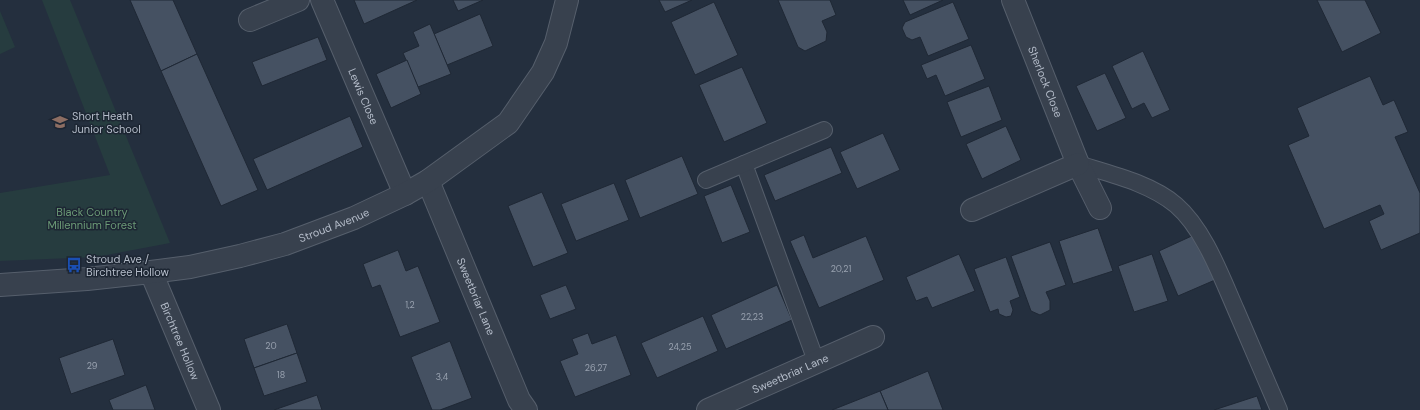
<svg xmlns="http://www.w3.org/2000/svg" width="1420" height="410" viewBox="0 0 1420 410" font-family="'DM Sans',sans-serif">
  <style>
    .green { fill: #263c3f }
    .building { fill: #455162; stroke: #1f2835 }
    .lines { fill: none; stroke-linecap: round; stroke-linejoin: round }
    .lane-casing { stroke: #565f6c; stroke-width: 18 }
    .street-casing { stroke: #565f6c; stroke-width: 24 }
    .lane { stroke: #38414e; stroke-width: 16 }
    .street { stroke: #38414e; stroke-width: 22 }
    .labels { text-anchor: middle; stroke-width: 3; stroke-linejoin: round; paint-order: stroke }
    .number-label { font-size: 9px; fill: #98a1af }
    .street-label { font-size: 11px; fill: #b4bcc9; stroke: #1d2633 }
    .poi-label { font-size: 11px; fill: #b4bcc9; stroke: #1d2633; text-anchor: start }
    .park-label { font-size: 11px; fill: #6b9a76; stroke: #1d2633 }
  </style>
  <rect width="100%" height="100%" fill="#242f3e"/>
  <!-- green -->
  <g class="green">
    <path d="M42,0H70L170,243L96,257L0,261V193L110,175Z"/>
    <path d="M0,11L15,47L0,54Z"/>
  </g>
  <!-- building -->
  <g class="building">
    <path d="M130,0H173L197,54L161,71Z"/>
    <path d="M354,0H417L364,24Z"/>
    <path d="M453,0H483L458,11Z"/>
    <path d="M659,0H692L665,12Z"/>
    <path d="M778,0H830L836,15L822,21L827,32L826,41L805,51L798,47Z"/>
    <path d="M903,0H943L910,15Z"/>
    <path d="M1317,0H1365L1381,33L1342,52Z"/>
    <path d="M714,2L738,55L695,75L671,22Z"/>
    <path d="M953,2L969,39L928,56L920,37L912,40L906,37L902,28L905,22Z"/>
    <path d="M480,14L493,46L447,65L434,34Z"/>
    <path d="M430,24L451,74L418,87L403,53L419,46L413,32Z"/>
    <path d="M318,37L327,60L262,86L252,62Z"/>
    <path d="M971,45L985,79L945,96L936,75L927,79L921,65Z"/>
    <path d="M1143,51L1170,110L1152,118L1144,103L1132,109L1112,66Z"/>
    <path d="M197,54L258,190L221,206L161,71Z"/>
    <path d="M407,60L421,94L391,108L376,74Z"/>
    <path d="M742,67L767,123L724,142L699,85Z"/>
    <path d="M1105,73L1126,118L1097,131L1076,86Z"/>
    <path d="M1370,76L1383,105L1394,100L1408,132L1395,137L1420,193V233L1381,250L1369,221L1384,214L1380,205L1324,229L1288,145L1309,136L1297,108Z"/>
    <path d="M989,86L1002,120L961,137L947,102Z"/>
    <path d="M350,116L363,147L267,190L253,159Z"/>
    <path d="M1006,126L1021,160L982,179L966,144Z"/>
    <path d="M883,133L900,170L857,189L840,152Z"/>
    <path d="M831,147L842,173L775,201L764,175Z"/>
    <path d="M682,156L698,194L640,218L625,180Z"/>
    <path d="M614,183L629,220L576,241L561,204Z"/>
    <path d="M731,185L750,232L722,243L704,196Z"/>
    <path d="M542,192L568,253L533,267L508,206Z"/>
    <path d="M1098,228L1113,271L1073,284L1059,241Z"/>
    <path d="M1196,234L1215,280L1178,296L1159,251Z"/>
    <path d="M804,235L813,258L866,236L884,280L819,308L790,241Z"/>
    <path d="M1050,242L1066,285L1046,292L1050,301V310L1040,315L1031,311L1011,256Z"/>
    <path d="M398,250L406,271L418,266L440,322L400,337L380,285L372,288L363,264Z"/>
    <path d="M959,254L975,291L932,308L927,297L916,301L906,277Z"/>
    <path d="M1152,254L1168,301L1134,312L1118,266Z"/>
    <path d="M1006,257L1020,297L1010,301L1013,310L1011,316L1006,317L999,314L998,309L990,312L974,269Z"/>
    <path d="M566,285L576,309L550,319L540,295Z"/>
    <path d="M777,285L792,320L726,349L711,315Z"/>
    <path d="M703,316L718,351L657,378L641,343Z"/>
    <path d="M287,324L297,353L254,368L244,339Z"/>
    <path d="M588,333L592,344L616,335L631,375L575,397L560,361L578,354L572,339Z"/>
    <path d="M113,339L125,375L71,394L59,358Z"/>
    <path d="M450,341L472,398L440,410H432L411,357Z"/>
    <path d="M297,353L307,382L264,396L254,368Z"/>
    <path d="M928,371L943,410H888L880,391Z"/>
    <path d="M146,385L155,410H113L109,400Z"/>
    <path d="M880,391L888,410H832Z"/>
    <path d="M317,395L322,410H274Z"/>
    <path d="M1257,396L1262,410H1214Z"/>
  </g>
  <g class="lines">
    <!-- lane casing -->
    <g class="lane-casing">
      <g id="lane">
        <path d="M744,164L816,361"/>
        <path d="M1078,164C1110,174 1150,183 1176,205C1204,229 1221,276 1236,310C1250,343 1265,377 1279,410"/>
        <path d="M706,180L824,130"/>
      </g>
    </g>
    <!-- street casing -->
    <g class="street-casing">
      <g id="street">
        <path id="s1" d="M322,0L405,194"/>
        <path id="s2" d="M1013,0L1078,164L1100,208"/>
        <path d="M250,20L298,0"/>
        <path id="s3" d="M428,181L519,400L526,410"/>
        <path d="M972,210L1078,164"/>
        <path id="s4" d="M151,272L209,410"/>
        <path id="s5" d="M0,285L87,279L151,272L190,267L240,256L285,244L354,218L405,194L428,181L508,123L543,72L556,43L567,0"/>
        <path id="s6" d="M708,410L873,337"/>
      </g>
    </g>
    <!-- lane -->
    <use href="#lane" class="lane"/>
    <!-- street -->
    <use href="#street" class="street"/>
  </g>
  <!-- icons -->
  <defs>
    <g id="school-bare" transform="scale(1.2)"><path d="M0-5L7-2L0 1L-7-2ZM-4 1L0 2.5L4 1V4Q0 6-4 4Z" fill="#8d6e63" stroke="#1d2633" stroke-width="2.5" paint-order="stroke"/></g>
    <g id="bus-bare" transform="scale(1.2)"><path d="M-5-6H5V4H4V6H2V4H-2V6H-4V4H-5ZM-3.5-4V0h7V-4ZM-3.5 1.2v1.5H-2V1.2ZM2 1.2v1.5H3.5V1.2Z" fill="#1a4fb4" stroke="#1d2633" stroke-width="2.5" paint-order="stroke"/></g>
  </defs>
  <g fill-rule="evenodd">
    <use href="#school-bare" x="60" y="122"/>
    <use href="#bus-bare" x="74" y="265"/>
  </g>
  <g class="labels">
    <!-- number labels -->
    <g class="number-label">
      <text x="841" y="272">20,21</text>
      <text x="410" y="308">1,2</text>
      <text x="752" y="320">22,23</text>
      <text x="271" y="349">20</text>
      <text x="680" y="350">24,25</text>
      <text x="92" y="369">29</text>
      <text x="596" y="371">26,27</text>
      <text x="281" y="378">18</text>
      <text x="442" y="380">3,4</text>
    </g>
    <!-- street labels -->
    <g class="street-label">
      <text dy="4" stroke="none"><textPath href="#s2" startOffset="88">Sherlock Close</textPath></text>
      <text dy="4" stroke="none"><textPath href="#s1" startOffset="105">Lewis Close</textPath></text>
      <text dy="4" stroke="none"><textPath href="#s5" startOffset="341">Stroud Avenue</textPath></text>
      <text dy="4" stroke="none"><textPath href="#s3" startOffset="125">Sweetbriar Lane</textPath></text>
      <text dy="4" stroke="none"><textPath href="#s4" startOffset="75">Birchtree Hollow</textPath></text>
      <text dy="4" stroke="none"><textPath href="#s6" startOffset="90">Sweetbriar Lane</textPath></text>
    </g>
    <!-- poi labels -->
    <g class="poi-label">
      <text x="72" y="120">Short Heath<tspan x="72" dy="13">Junior School</tspan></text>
      <text x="86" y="263">Stroud Ave /<tspan x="86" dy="13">Birchtree Hollow</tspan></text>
    </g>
    <!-- park labels -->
    <g class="park-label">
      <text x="92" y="216">Black Country<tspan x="92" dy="13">Millennium Forest</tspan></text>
    </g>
  </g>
</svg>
